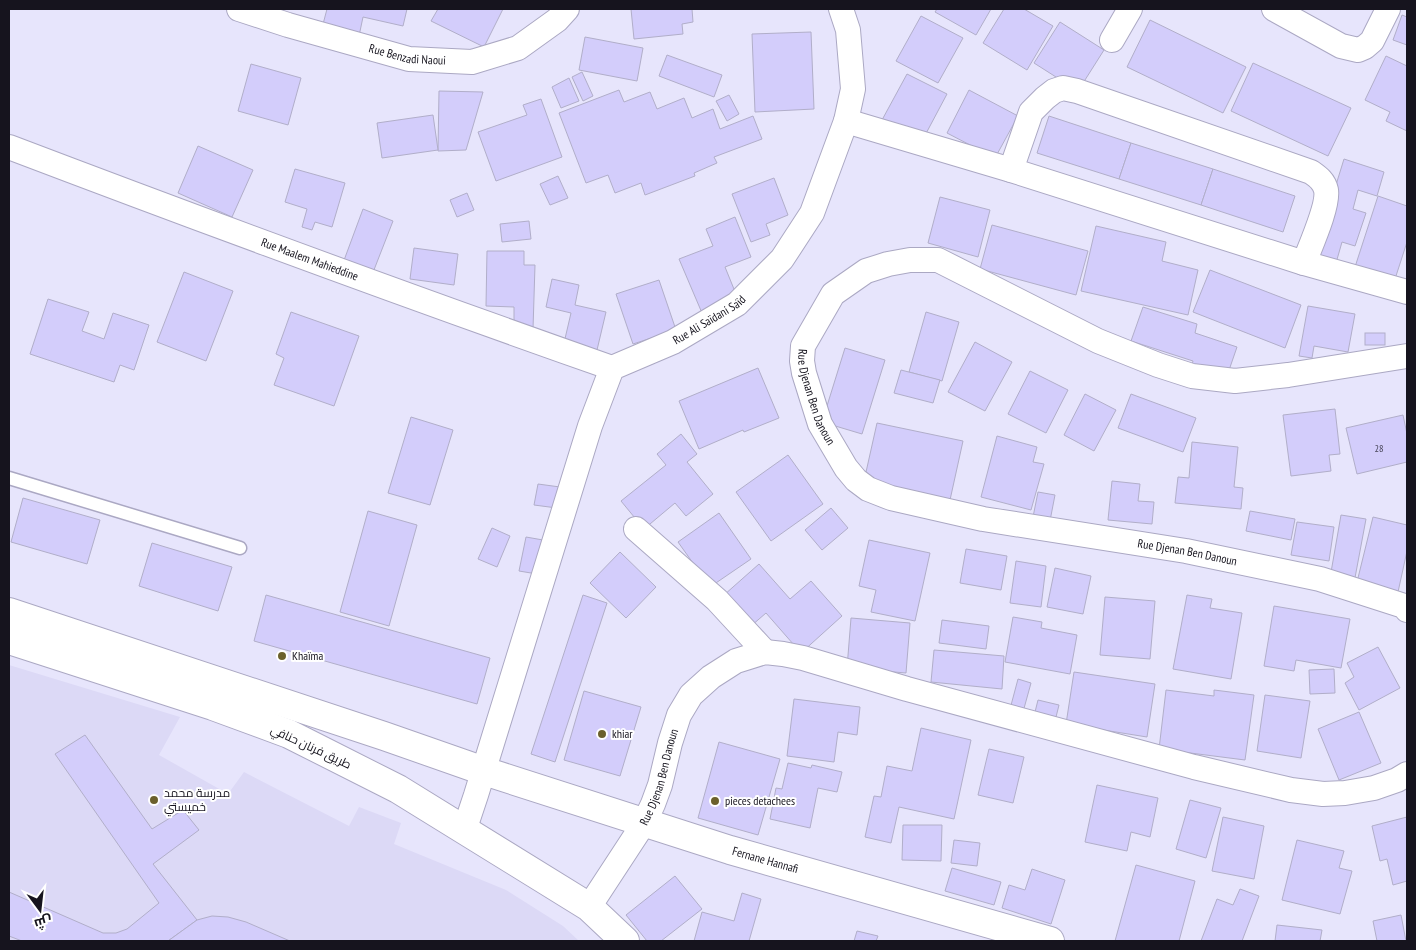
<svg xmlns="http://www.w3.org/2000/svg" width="1416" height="950" viewBox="0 0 1416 950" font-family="'PT Sans Narrow',Cairo,sans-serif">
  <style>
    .built { fill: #dcd9f6 }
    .building { fill: #d3cdfb; stroke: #b1aec9 }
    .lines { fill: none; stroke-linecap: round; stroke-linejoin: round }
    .lane-casing { stroke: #aba8c3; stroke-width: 15 }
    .street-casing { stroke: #aba8c3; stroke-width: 26 }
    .secondary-casing { stroke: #aba8c3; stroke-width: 30 }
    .lane { stroke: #fff; stroke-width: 12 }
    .street { stroke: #fff; stroke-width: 24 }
    .secondary { stroke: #fff; stroke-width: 28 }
    .poi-dot { fill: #6b602c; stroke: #fff; stroke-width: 2 }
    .labels { text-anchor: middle; stroke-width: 4; stroke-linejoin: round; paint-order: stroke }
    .number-label { font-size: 10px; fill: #454255 }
    .street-label { font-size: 12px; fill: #16141e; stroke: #fff }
    .poi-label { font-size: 12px; fill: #16141e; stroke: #fff; text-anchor: start }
  </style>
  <rect width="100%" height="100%" fill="#e7e5fc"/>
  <!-- built -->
  <path class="built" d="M9,665L180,717L159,755L214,786L228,794L244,772L349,826L359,807L401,823L394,844L506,890L563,926L579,941H9Z"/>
  <!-- building -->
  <g class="building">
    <path d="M327,9H407L403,26L363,17L359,36L322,28Z"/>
    <path d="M438,9H503L484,47L431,21Z"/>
    <path d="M631,9H692L693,22L682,24L683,34L634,39Z"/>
    <path d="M937,9H991L976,35L935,12Z"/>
    <path d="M1004,9H1024L1053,26L1027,70L983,43Z"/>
    <path d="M1402,15L1407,17V45L1393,40Z"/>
    <path d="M921,16L963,38L938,83L896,61Z"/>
    <path d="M1150,20L1246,67L1223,113L1127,67Z"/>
    <path d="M1060,22L1104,50L1078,91L1034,63Z"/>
    <path d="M811,32L814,109L755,112L752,34Z"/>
    <path d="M585,37L643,48L637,81L579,70Z"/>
    <path d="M667,55L722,75L714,97L659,76Z"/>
    <path d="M1386,56L1407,66V131L1386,121L1390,112L1365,100Z"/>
    <path d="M1253,63L1351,108L1328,156L1231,111Z"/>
    <path d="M251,64L301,78L288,125L238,111Z"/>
    <path d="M582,72L593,96L583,101L572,77Z"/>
    <path d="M907,74L947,94L922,141L882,120Z"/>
    <path d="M569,78L579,101L561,108L552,87Z"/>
    <path d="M619,90L624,102L650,92L657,109L684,98L692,118L713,109L720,129L753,116L762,139L714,157L717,163L694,173L695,176L645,195L641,183L615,193L608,175L586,183L559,113Z"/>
    <path d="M969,90L1018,116L995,158L947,133Z"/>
    <path d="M439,91L483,92L466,150L438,151Z"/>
    <path d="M729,95L739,114L727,121L716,101Z"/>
    <path d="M541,99L562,157L496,181L478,132L527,115L523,105Z"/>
    <path d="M433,115L438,150L382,158L377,123Z"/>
    <path d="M1049,116L1131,143L1119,179L1037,153Z"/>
    <path d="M1131,143L1213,169L1201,205L1119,179Z"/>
    <path d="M198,146L253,170L232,217L178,193Z"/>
    <path d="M1344,159L1384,172L1377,196L1358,190L1353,209L1366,213L1355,246L1342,242L1336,263L1314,256Z"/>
    <path d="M295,169L345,183L332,227L315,222L312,230L302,227L307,209L285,202Z"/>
    <path d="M1213,169L1295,196L1283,232L1201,205Z"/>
    <path d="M558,176L568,198L550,205L540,184Z"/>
    <path d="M774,178L788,215L766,224L770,235L751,242L732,194Z"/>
    <path d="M467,193L474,210L457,217L450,200Z"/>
    <path d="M1378,196L1407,206V242L1395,279L1355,267Z"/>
    <path d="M940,197L990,210L978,257L928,243Z"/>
    <path d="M363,209L393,221L372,275L343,263Z"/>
    <path d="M735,217L751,257L725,267L738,299L702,313L679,259L713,246L706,229Z"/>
    <path d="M529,221L531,239L502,242L500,224Z"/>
    <path d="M992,225L1088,251L1076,295L980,269Z"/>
    <path d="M1096,226L1166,242L1162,261L1198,270L1188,315L1081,291Z"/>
    <path d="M414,248L458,254L454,285L410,279Z"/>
    <path d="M487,251H524V265H535L533,329L514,328V307L486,306Z"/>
    <path d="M1210,270L1301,305L1285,348L1193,312Z"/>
    <path d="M184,272L233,291L206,361L157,342Z"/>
    <path d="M552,279L579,285L575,305L606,312L597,350L564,343L571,313L546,307Z"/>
    <path d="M659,280L676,330L633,344L616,294Z"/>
    <path d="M48,299L89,312L82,331L104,339L113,313L149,325L134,370L120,365L114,382L30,354Z"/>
    <path d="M1308,306L1355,314L1348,352L1314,346L1312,358L1299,356Z"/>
    <path d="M1143,307L1197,324L1195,333L1237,347L1227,376L1192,365L1193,361L1131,341Z"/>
    <path d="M291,312L359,336L334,406L274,385L284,358L276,354Z"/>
    <path d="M926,312L959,322L942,381L909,372Z"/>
    <rect x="1365" y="333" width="20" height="12"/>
    <path d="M975,342L1012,362L985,411L948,392Z"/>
    <path d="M845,348L885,360L862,434L822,422Z"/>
    <path d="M758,368L779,418L744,432L743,430L699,449L679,401Z"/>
    <path d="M901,370L940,380L933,403L894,393Z"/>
    <path d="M1030,371L1068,390L1046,433L1008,414Z"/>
    <path d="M1085,394L1116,410L1094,451L1064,435Z"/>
    <path d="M1131,394L1196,418L1183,452L1118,428Z"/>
    <path d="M1335,409L1340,454L1329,455L1331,471L1291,476L1283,415Z"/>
    <path d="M1403,415L1407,434V462L1357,474L1346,428Z"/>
    <path d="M411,417L453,430L430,505L388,493Z"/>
    <path d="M877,423L963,441L950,500L864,481Z"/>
    <path d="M681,434L697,454L687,462L713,494L686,516L675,503L644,529L621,501L666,465L657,454Z"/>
    <path d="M997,436L1037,447L1033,462L1044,464L1031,510L981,497Z"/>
    <path d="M1192,442L1238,447L1234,487L1243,488L1241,509L1175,503L1178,477L1189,478Z"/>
    <path d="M788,455L823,504L771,541L736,492Z"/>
    <path d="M1112,481L1140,484L1138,501L1154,502L1152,524L1108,520Z"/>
    <path d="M538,484L560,487L557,508L534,505Z"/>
    <path d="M1038,492L1055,495L1049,526L1032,522Z"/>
    <path d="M23,498L100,520L87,564L11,542Z"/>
    <path d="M831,508L848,528L822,550L805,530Z"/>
    <path d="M368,511L417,525L389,626L340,612Z"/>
    <path d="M1250,511L1295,519L1291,540L1246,531Z"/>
    <path d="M719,513L751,559L710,587L678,542Z"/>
    <path d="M1341,515L1366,519L1354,583L1330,578Z"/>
    <path d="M1373,517L1407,525V551L1398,592L1357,582Z"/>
    <path d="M1297,522L1334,527L1329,561L1291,555Z"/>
    <path d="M492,528L510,536L497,567L478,559Z"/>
    <path d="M526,537L543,540L537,574L519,571Z"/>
    <path d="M869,540L930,553L915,621L871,612L876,590L859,586Z"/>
    <path d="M152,543L232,567L218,611L139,586Z"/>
    <path d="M966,549L1007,556L1001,590L960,583Z"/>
    <path d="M620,552L656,587L626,618L590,583Z"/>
    <path d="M1016,561L1046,566L1041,607L1010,603Z"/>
    <path d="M759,564L790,599L811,581L842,616L801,653L766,613L751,626L724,595Z"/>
    <path d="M1055,568L1091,576L1083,614L1047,607Z"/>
    <path d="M266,595L490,658L477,704L254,641Z"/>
    <path d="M583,595L607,603L555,762L531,754Z"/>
    <path d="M1187,595L1212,599L1210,608L1242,613L1231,679L1173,669Z"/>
    <path d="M1105,597L1155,601L1150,659L1100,655Z"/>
    <path d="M1274,606L1350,619L1341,668L1296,660L1294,671L1264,666Z"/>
    <path d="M1013,617L1042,622L1041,628L1077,635L1070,674L1005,662Z"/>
    <path d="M851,618L910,623L906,673L847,668Z"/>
    <path d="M942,620L989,626L986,649L939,643Z"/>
    <path d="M1378,647L1400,688L1359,710L1345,683L1354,677L1347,663Z"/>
    <path d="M934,650L1004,656L1002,689L931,682Z"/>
    <path d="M1334,669L1335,693L1310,694L1309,670Z"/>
    <path d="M1074,672L1155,684L1147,737L1066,724Z"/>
    <path d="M1018,679L1031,683L1023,712L1010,709Z"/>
    <path d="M1166,690L1214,696V690L1254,695L1245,760L1159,749Z"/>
    <path d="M584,691L641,707L620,776L564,760Z"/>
    <path d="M1265,695L1310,701L1301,758L1257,751Z"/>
    <path d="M794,699L860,707L857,735L838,732L834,762L787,756Z"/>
    <path d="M1038,700L1059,705L1055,721L1034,716Z"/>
    <path d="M1359,712L1381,763L1339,780L1318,729Z"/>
    <path d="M921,728L971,740L954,819L899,807L891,843L865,837L874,796L881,797L887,766L912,771Z"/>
    <path d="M85,735L152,829L183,810L199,830L153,864L197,920L168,941H22L9,936V892L103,933H116L127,929L159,903L55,754Z"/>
    <path d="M719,742L780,759L758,835L698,818Z"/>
    <path d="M989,749L1024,757L1013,803L978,795Z"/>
    <path d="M788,763L811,768L812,765L842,772L837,792L818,788L810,828L770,819L776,788L782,789Z"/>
    <path d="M1097,785L1158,798L1150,837L1131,832L1127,851L1085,842Z"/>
    <path d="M1190,800L1221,808L1206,858L1176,849Z"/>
    <path d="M1223,817L1264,826L1254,879L1212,871Z"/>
    <path d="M1407,817V881L1393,885L1387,859L1380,861L1372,826Z"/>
    <path d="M903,825H942L941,861L902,860Z"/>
    <path d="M954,840L980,843L977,866L951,863Z"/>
    <path d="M1297,840L1344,851L1339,868L1352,871L1340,914L1282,900Z"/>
    <path d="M1136,865L1195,881L1179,941H1115Z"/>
    <path d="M952,868L1001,882L994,905L945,891Z"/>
    <path d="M1032,869L1065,880L1051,924L1002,908L1009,885L1025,890Z"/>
    <path d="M675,876L702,909L661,941H647L626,915Z"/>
    <path d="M1240,889L1259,896L1242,941H1201L1217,899L1233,905Z"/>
    <path d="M742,893L761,899L749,941H694L702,912L734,921Z"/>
    <path d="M1401,915L1406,941H1377L1373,921Z"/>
    <path d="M212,916L228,917L246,922L290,941H168L197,920Z"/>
    <path d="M1277,925L1322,930L1320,941H1275Z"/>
    <path d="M857,931L878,936L876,941H854Z"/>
  </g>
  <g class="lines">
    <!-- lane casing -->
    <g class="lane-casing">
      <path id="lane" d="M9,478L240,548"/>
    </g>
    <!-- street casing -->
    <g class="street-casing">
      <g id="street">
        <path id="s1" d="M239,9L288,25L409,59L472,62L518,48L557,20L567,9"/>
        <path d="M1274,9L1341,46L1358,50L1365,47L1372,41L1388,9"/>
        <path d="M1112,40L1130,9"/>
        <path d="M846,121L1011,170L1304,263L1407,292"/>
        <path id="s2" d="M9,147C209,223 410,297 612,368"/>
        <path d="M1011,170L1031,112L1045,98L1054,91L1063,88L1077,91L1311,172C1318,177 1324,181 1326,190C1329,205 1310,247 1304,263"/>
        <path id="s3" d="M1407,356L1288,375L1235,381L1192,376L1158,365L1098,341L938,260H910L888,264L866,271L833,294L803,346L802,361L804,373L820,424L846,468L856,480L868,489L891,498L983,519L1186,551L1320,579L1404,606L1407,610"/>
        <path d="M636,529L717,600L765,652"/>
        <path id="s4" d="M464,831L476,795L590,426L612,368L673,342L737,304L782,259L812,213L846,121L853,89L848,30L841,9"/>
        <path id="s5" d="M589,907L644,823L653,804L660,785L670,743L679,715L691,695L711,677L736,661L765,652L783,654L803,658L907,689L1194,767L1291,790L1323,794L1345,793L1374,788L1397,780L1407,774"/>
      </g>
    </g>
    <!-- secondary casing -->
    <g class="secondary-casing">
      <g id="secondary">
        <path id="s6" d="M9,612L384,736L484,771L730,850L1050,941"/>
        <path d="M9,640L213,706L289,734L398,789L589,907L625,941"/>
      </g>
    </g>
    <!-- lane -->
    <use href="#lane" class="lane"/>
    <!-- street -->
    <use href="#street" class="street"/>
    <!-- secondary -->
    <use href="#secondary" class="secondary"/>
  </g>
  <!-- markers -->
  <g class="poi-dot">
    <circle cx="282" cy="656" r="5"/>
    <circle cx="602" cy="734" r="5"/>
    <circle cx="154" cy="800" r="5"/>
    <circle cx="715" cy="801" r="5"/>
  </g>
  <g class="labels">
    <!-- number labels -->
    <g class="number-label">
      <text x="1379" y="452">28</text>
    </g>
    <!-- street labels -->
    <g class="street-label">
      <text dy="4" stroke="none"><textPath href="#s1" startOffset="175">Rue Benzadi Naoui</textPath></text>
      <text dy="4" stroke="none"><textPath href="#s2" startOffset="321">Rue Maalem Mahieddine</textPath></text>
      <text dy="4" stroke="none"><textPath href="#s4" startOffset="595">Rue Ali Saïdani Saïd</textPath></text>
      <text dy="4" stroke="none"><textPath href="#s3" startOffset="724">Rue Djenan Ben Danoun</textPath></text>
      <text dy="4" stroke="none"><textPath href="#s3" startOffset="1159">Rue Djenan Ben Danoun</textPath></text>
      <text transform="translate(311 747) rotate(25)" y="4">طريق فرنان حنافي</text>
      <text dy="4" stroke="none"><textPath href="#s5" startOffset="149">Rue Djenan Ben Danoun</textPath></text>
      <text dy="4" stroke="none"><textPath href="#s6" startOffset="796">Fernane Hannafi</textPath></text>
    </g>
    <!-- poi labels -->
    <g class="poi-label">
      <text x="292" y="660">Khaïma</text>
      <text x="612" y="738">khiar</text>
      <text x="164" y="797">مدرسة محمد<tspan x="164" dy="14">خميستي</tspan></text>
      <text x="725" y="805">pieces detachees</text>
    </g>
  </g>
  <!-- border -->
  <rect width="1416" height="950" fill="none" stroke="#16141e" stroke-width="20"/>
  <!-- north arrow -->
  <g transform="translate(40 910) rotate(165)" stroke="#ffffff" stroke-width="4" paint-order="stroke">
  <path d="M0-4L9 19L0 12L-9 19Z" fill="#16141e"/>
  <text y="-8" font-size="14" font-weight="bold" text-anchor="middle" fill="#16141e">ش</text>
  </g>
</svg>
